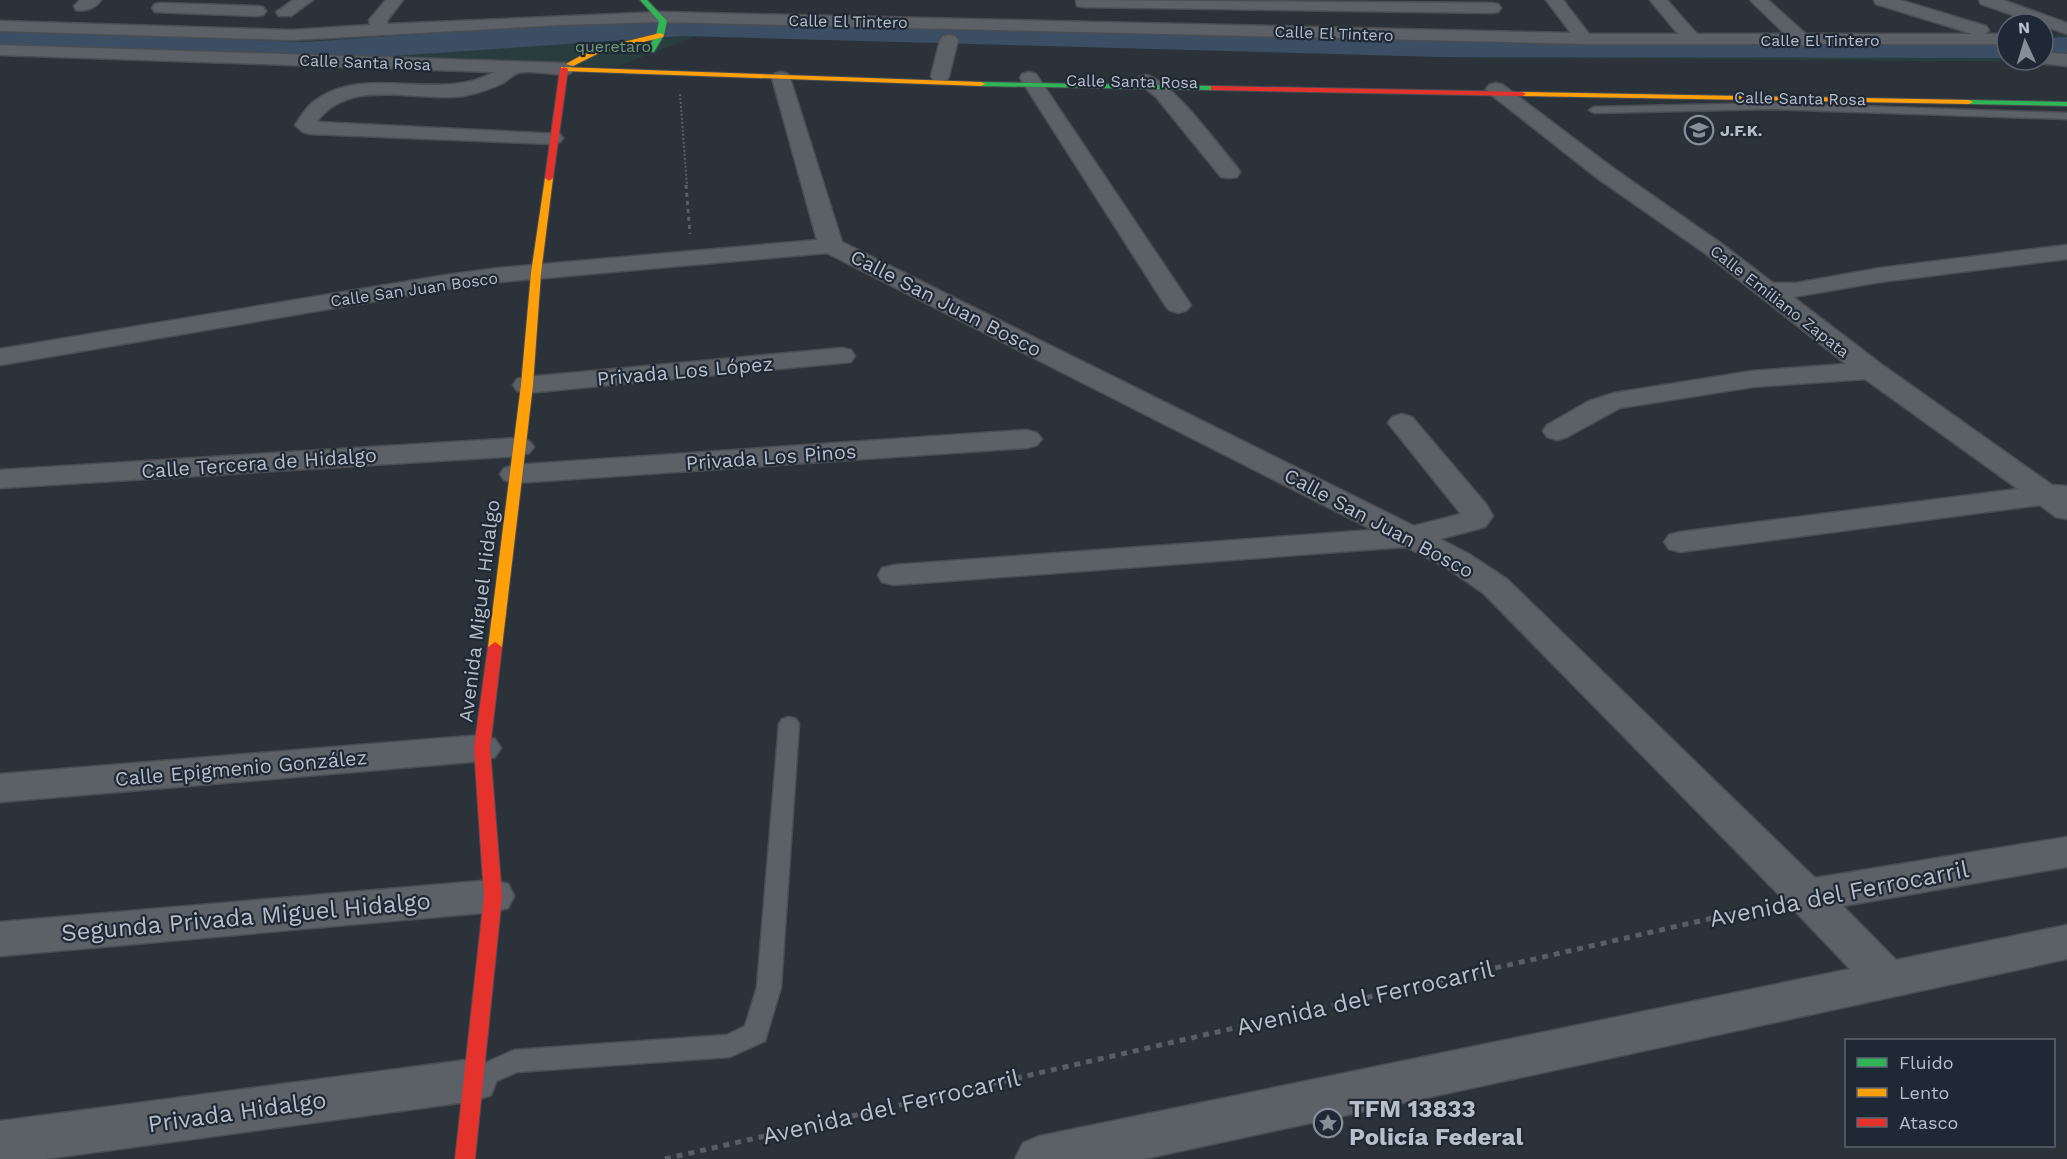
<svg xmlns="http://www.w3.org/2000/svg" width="2067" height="1159" viewBox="0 0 2067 1159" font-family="'Work Sans',sans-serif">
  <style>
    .green { fill: #293d3f }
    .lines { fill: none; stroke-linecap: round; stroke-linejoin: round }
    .river { fill: #3b4e63; fill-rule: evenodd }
    .lane-casing { stroke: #4a4e54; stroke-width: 3 }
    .street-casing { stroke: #4a4e54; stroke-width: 3 }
    .fast-casing { stroke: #4a4e54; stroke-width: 2 }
    .slow-casing { stroke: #4a4e54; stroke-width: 2 }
    .jam-casing { stroke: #4a4e54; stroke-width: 2 }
    .path-far2 { stroke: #595f64; stroke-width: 2; stroke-dasharray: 2 2; stroke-linecap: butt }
    .path-far1 { stroke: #595f64; stroke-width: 3; stroke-dasharray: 4 4; stroke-linecap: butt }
    .path { stroke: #595f64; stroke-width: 5; stroke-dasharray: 6 6; stroke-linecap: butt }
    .lane { fill: #5c6067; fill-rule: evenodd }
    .street { fill: #5c6067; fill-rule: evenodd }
    .fast { fill: #30b455; fill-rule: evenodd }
    .slow { fill: #ff9f0a; fill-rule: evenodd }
    .jam { fill: #e5322d; fill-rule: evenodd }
    .labels { text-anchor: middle; stroke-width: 4.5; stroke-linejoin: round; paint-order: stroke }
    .far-street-label { font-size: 16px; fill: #b7bfca; stroke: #1f2935 }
    .far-park-label { font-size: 16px; fill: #6f9a77; stroke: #1f2935 }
    .far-poi-label { font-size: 16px; font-weight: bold; fill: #b7bfca; stroke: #1f2935; text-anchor: start }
    .street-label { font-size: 20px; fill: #b7bfca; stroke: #1f2935 }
    .near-street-label { font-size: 24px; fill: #b7bfca; stroke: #1f2935 }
    .near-poi-label { font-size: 24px; font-weight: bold; fill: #b7bfca; stroke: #1f2935; text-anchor: start }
  </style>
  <rect width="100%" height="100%" fill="#2c3239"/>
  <!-- green -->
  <path class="green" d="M723,18L1220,30L2007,39V60H2043V36L2067,34V62L1470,58L975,34L696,36L616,67L0,50V27L327,39L663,21L637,48Z"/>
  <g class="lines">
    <!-- river -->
    <g class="river">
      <path d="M683,16L1439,37L2007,38V58L1439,57L683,36L307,62L0,52V32L307,42Z"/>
      <path d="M2067,37V57L2043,58V38Z"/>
    </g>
    <!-- lane casing -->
    <g class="lane-casing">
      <g id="lane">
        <path d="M1770,103L2067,113V119L1770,109L1594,113L1589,110L1594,107Z"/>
        <path d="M789,717L796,719L799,724L781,987L765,1041L730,1057L517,1072L478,1089L469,1086L465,1078L469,1070L514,1050L727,1035L745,1026L757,987L779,724L782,719Z"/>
      </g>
    </g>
    <!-- street casing -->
    <g class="street-casing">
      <g id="street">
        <path d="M80,0H101C96,8 85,12 76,10L74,6Z"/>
        <path d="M293,0H313L291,16H279L276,12Z"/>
        <path d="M386,0H403L387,21L388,24L661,12L1571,33L1546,0H1563L1589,34H1678L1650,0H1667L1697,34H1785L1750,0H1768L1806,34H1973L1876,4L1874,0H1900L1986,26L1989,30L1986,34H2007V44H1811L1804,46L1797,44H1584L661,22L562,25L292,40L0,31V21L292,30L370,25L369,20Z"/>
        <path d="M1076,0L1492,3L1498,4L1501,8L1498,12L1492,13L1083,7L1077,6Z"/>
        <path d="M1979,0H2003L2067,23V34L1981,4Z"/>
        <path d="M161,3L257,6L263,7L266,11L263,15L257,16L155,12L152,8L155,4Z"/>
        <path d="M949,35L955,36L958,40L949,76L947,80H933L931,76L940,40L943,36Z"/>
        <path d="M0,45L564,63L571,65L573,69L571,73L564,75C553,74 528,70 518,73C514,74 508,80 503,83C491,89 478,93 464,96C417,103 349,76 317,122L560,134L563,138L560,142L553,144L310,134L303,132L295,125C300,118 305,109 312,103C364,61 438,104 494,72L0,55Z"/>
        <path d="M2043,53L2067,54V66L2036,63L2034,60H2043Z"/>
        <path d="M781,72L788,74L790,78L842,242L1414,526L1461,514L1388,423L1392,417L1402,414L1412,417L1486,504L1493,516L1485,527L1440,539L1469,554L1507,579L1815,878L2067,837V867L1843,906L1896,960L2067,925V959L1144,1159H1015L1023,1143L1040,1136L1850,969L1792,908L1483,593L1447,568L1406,547L894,585L882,582L878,575L882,568L894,565L1373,530L827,253L499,282L446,289L0,365V349L446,275L499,268L817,240L772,78L774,74Z"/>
        <path d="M1029,72L1036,74L1191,305L1187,310L1178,313L1169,310L1165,305L1020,78L1022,74Z"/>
        <path d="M1146,75C1173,82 1217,144 1237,167L1240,172L1237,177L1229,178L1221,177L1156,97L1136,81L1139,77Z"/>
        <path d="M1496,83L1503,85L1613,168L1722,244L1773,283H1796L1880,268L2067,245V259L1880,282L1793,297L1881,364L2052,485L2067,486V519L2056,517L2040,505L1680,552L1669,549L1664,542L1669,535L1680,532L2018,489L1865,379L1752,387L1620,408L1567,437L1557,440L1547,437L1543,431L1547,425L1589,401L1614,393L1752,371L1846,364L1706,254L1597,178L1489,93L1486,89L1489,85Z"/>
        <path d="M842,348L851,350L855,356L851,362L527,393L517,391L513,385L517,379L527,377Z"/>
        <path d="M1027,430L1037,433L1042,439L1037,445L1027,448L515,483L504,480L500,474L504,468L515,465Z"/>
        <path d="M519,438L529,441L534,447L529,453L519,456L0,488V470Z"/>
        <path d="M482,735L495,739L501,748L495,757L482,761L0,802V774Z"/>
        <path d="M493,880L508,884L514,896L508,908L493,912L0,956V922Z"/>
        <path d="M474,1059L491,1065L497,1080L491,1095L474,1101L45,1159H0V1121Z"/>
      </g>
    </g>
    <!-- fast casing -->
    <g class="fast-casing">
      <g id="fast">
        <path d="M640,0H647L667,21L664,35L654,52H651L647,50L656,35L659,21Z"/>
        <path d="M978,82L1214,86L1218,88L1214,90L981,86H978Z"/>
        <path d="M1966,100L2067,102V106L1969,104L1965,102Z"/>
      </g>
    </g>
    <!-- slow casing -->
    <g class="slow-casing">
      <g id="slow">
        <path d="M660,33L664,35L663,37L597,54L573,66L566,64L591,50Z"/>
        <path d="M561,67L981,82L985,84L981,86L564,71H561Z"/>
        <path d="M1519,92L1969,100L1973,102L1969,104L1522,96H1519Z"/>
        <path d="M549,175L553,178L541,273L533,385L502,647L495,652L488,647L521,385L531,273L545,178Z"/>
      </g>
    </g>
    <!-- jam casing -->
    <g class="jam-casing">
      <g id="jam">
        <path d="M564,67L568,69L553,178L549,181L545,178L560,69Z"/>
        <path d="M1214,86L1522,92L1526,94L1522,96L1211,90V86Z"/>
        <path d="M495,642L502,647L490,748L502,896L475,1159H455L484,896L474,748L488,647Z"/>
      </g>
    </g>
    <!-- path-far2 -->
    <path class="path-far2" d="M680,94L687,186"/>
    <!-- path-far1 -->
    <path class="path-far1" d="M686,185L690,234"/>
    <!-- path -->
    <path class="path" d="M665,1159L1765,906"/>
    <!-- lane -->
    <use href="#lane" class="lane"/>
    <!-- street -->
    <use href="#street" class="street"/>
    <!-- fast -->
    <use href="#fast" class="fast"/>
    <!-- slow -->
    <use href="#slow" class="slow"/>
    <!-- jam -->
    <use href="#jam" class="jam"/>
  </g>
  <!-- icons -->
  <defs>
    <g id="school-ring" transform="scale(1.5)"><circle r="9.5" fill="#1f2935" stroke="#868e97" stroke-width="1.5"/><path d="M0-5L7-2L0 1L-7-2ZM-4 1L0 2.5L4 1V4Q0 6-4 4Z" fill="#868e97"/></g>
    <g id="sight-ring" transform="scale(1.5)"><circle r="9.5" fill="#1f2935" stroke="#868e97" stroke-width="1.5"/><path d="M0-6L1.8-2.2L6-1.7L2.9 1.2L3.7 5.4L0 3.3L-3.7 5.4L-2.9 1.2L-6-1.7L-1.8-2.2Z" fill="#868e97"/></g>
  </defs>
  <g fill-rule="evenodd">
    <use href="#school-ring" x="1699" y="130"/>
    <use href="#sight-ring" x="1328" y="1123"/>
  </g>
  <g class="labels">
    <!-- far-street labels -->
    <g class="far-street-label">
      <text transform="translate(848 21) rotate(1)" y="6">Calle El Tintero</text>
      <text transform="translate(1334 33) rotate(2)" y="6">Calle El Tintero</text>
      <text x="1820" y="46">Calle El Tintero</text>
      <text transform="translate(365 62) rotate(2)" y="6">Calle Santa Rosa</text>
      <text transform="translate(1132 81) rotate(1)" y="6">Calle Santa Rosa</text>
      <text transform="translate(1800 98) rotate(1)" y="6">Calle Santa Rosa</text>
      <text transform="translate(414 289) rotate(-8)" y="6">Calle San Juan Bosco</text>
      <text transform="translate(1780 301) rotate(38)" y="6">Calle Emiliano Zapata</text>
    </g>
    <!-- far-park labels -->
    <g class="far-park-label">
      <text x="613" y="52">queretaro</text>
    </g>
    <!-- far-poi labels -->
    <g class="far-poi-label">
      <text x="1720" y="136">J.F.K.</text>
    </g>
    <!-- street labels -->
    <g class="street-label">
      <text transform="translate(946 303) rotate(27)" y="7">Calle San Juan Bosco</text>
      <text transform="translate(685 371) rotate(-5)" y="7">Privada Los López</text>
      <text transform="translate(771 457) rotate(-4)" y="7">Privada Los Pinos</text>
      <text transform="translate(259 463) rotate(-4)" y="7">Calle Tercera de Hidalgo</text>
      <text transform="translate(1379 523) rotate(28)" y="7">Calle San Juan Bosco</text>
      <text transform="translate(479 611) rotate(-83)" y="7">Avenida Miguel Hidalgo</text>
      <text transform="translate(241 768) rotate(-5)" y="7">Calle Epigmenio González</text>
    </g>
    <!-- near-street labels -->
    <g class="near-street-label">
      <text transform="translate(1839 894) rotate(-11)" y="8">Avenida del Ferrocarril</text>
      <text transform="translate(246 917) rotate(-5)" y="8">Segunda Privada Miguel Hidalgo</text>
      <text transform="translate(1365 998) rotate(-13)" y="8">Avenida del Ferrocarril</text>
      <text transform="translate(891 1107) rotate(-13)" y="8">Avenida del Ferrocarril</text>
      <text transform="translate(237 1112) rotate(-8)" y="8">Privada Hidalgo</text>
    </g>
    <!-- near-poi labels -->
    <g class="near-poi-label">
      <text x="1349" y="1117">TFM 13833<tspan x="1349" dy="28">Policía Federal</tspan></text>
    </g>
  </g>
  <!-- legend -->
  <rect x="1845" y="1039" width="210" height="108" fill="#1f2935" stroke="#5c6571" stroke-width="1.5"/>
  <rect x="1857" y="1058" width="30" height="9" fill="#30b455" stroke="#5c6571" stroke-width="1.5"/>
  <text x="1899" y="1069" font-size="18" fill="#b7bfca">Fluido</text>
  <rect x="1857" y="1088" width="30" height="9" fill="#ff9f0a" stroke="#5c6571" stroke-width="1.5"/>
  <text x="1899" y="1099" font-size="18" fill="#b7bfca">Lento</text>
  <rect x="1857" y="1118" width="30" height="9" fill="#e5322d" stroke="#5c6571" stroke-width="1.5"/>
  <text x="1899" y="1129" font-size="18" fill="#b7bfca">Atasco</text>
  <!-- north arrow -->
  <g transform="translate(2025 42) rotate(356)"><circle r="28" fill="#1f2935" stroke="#5c6571" stroke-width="1.5"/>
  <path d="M0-4.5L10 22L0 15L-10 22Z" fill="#868e97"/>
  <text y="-9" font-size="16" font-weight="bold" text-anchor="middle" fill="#b7bfca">N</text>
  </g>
</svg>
